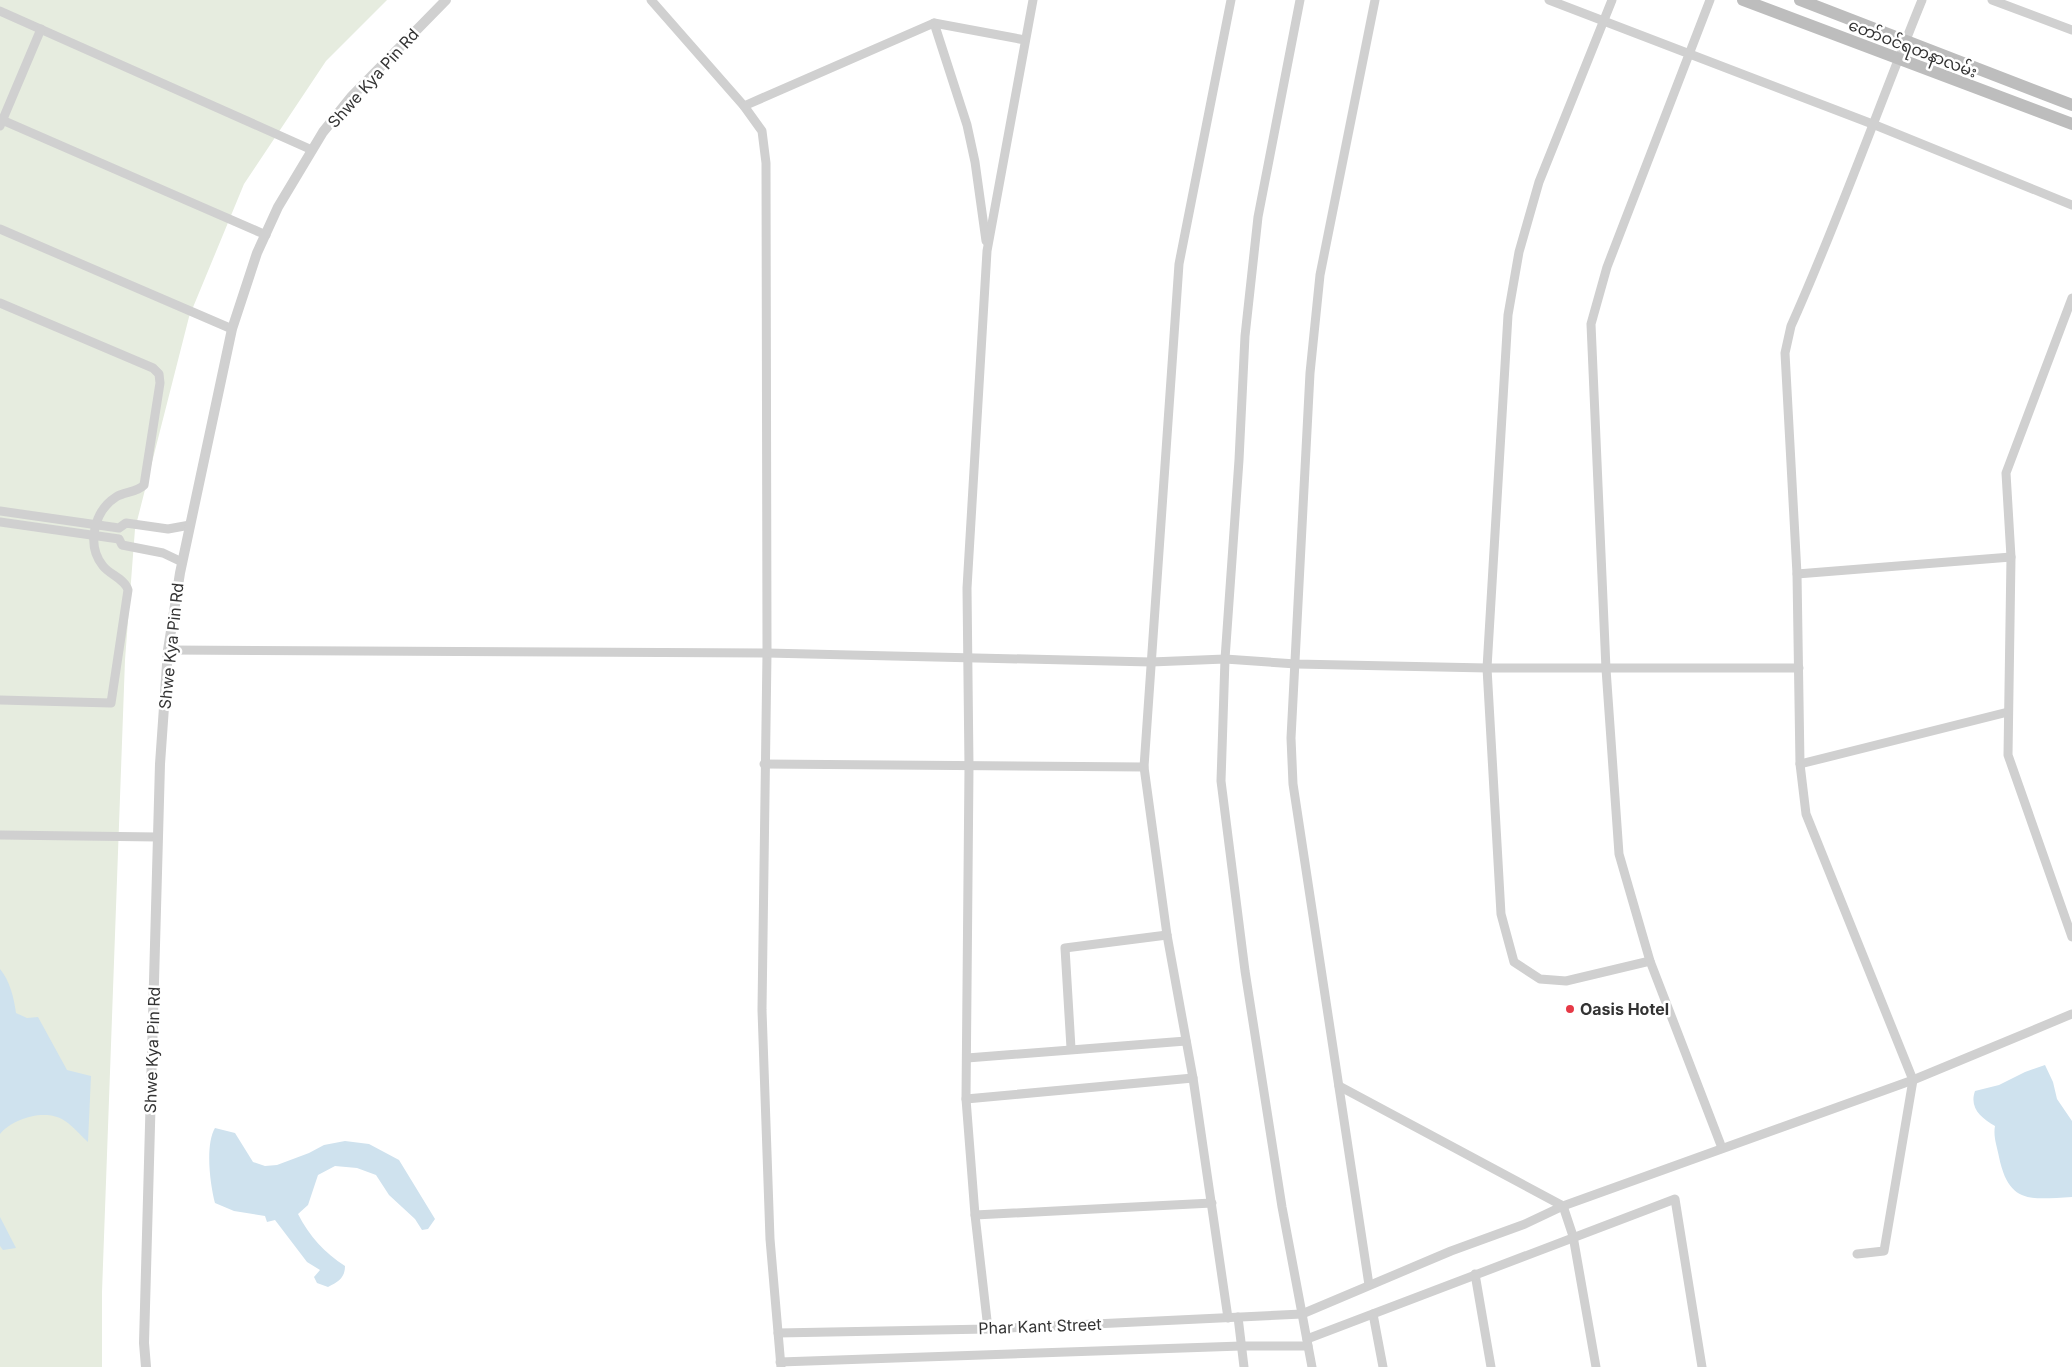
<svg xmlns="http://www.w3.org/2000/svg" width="2072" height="1367" viewBox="0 0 2072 1367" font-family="Inter,'Noto Sans Myanmar',sans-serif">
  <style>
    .green { fill: #e6ecdf }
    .water { fill: #cfe2ee }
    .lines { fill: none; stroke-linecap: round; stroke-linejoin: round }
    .minor { stroke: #d0d0d0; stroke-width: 9 }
    .tertiary { stroke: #d0d0d0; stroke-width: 10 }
    .secondary { stroke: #bdbdbd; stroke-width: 12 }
    .poi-dot { fill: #e63946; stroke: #fff; stroke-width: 2 }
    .labels { text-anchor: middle; stroke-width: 5; stroke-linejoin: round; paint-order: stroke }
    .street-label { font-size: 16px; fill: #333; stroke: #fff }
    .poi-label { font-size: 16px; font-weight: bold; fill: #333; stroke: #fff; text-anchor: start }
  </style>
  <rect width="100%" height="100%" fill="#fff"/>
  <!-- green -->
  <path class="green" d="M0,0H387L326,61L244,184L189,317L135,529L125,660L102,1292V1367H0Z"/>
  <!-- water -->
  <g class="water">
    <path d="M0,969C10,981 14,998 16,1013L27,1018L38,1017L67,1070L91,1076L88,1142C80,1135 73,1126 65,1121C47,1108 13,1118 0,1134Z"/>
    <path d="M2045,1065L2053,1082L2057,1099L2072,1121V1197C2031,1199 2009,1205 1999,1157C1997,1146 1993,1137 1995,1126C1981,1118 1969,1108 1975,1091L1999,1085L2025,1072Z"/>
    <path d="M215,1128L235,1133L253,1162L265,1166L277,1165L309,1153L324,1145L345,1141L369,1144L399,1160L435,1219L428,1229L422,1230L415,1219L389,1195L376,1175L357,1168L335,1166L318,1175L308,1205L298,1214C309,1236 325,1253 345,1266C345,1278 338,1282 328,1287L317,1283L314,1277L320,1270L307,1262L275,1220L267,1222L265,1216L234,1211L215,1203C210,1184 205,1145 215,1128Z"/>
    <path d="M0,1217L16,1248L3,1250L0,1246Z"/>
  </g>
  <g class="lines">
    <!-- minor -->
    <g class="minor">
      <path d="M651,0L744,106L762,131L766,163L767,653L762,1010L770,1239L781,1367"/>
      <path d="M1300,0L1258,217L1245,336L1239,460L1225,659L1221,781L1245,971L1282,1207L1312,1367"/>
      <path d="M1549,0L1875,125L2072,205"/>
      <path d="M1612,0L1539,182L1519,252L1508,315L1487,668L1501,914L1514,962L1540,979L1566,981L1650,961"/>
      <path d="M1710,0L1607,267L1591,324L1606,669L1619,854L1650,961L1722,1148"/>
      <path d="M1992,0L2072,30"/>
      <path d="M0,11L312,150"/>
      <path d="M934,23L967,125L975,162L986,241"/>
      <path d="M744,106L934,23L1025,40"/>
      <path d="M0,119L266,235"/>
      <path d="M0,126L41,29"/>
      <path d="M0,229L232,329"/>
      <path d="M2072,298L2006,473L2011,557L2008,755L2072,937"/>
      <path d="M0,303L153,368L159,374L160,383L144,485C138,492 124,492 116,497C94,511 86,545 103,566C110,575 125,579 128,590L111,703L0,700"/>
      <path d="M0,511L119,528L126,523L168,529L190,525"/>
      <path d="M0,522L119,539L122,545L163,553L182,562"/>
      <path d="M1797,574L2011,557"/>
      <path d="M168,650L767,653L1151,662L1225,659L1296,664L1487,668H1799"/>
      <path d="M764,764L1144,767"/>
      <path d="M1800,764L2008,712"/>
      <path d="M0,835L158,837"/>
      <path d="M1071,1048L1065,948L1167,935"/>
      <path d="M967,1058L1186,1041"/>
      <path d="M1339,1086L1563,1206L1573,1236L1596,1367"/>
      <path d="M966,1099L1193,1078"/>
      <path d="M975,1215L1212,1203"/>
      <path d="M1857,1254L1884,1251L1913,1080L1806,814L1800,764L1797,574L1785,353L1791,326C1839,219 1878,108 1922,0"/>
      <path d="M1475,1274L1491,1367"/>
      <path d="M1369,1285L1293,784L1291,738L1310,373L1320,275L1375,0"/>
      <path d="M1373,1314L1383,1367"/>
      <path d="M1238,1317L1244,1367"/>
      <path d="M1228,1318L1193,1078L1167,935L1144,767L1179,264L1231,0"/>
      <path d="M988,1329L975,1215L966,1099L969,767L967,588L987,251L1033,0"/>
      <path d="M778,1333L988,1329L1302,1314L1451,1251L1525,1224L1563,1206L1913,1080L2072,1014"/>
      <path d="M1307,1339L1675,1199L1702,1367"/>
      <path d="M780,1362L1241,1346H1308"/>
    </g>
    <!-- tertiary -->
    <path class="tertiary" d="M146,1367L144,1343L160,764L168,650L180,573L232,329L257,253L278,207L323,132L352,96L446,0"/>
    <!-- secondary -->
    <g class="secondary">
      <path d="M1743,0L2072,124"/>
      <path d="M1800,0L2072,105"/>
    </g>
  </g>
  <!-- markers -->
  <circle class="poi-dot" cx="1570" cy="1009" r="5"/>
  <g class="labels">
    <!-- street labels -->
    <g class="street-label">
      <text transform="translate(1913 48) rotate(21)" y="6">တော်ဝင်ရတနာလမ်း</text>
      <text transform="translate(373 78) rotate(-48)" y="6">Shwe Kya Pin Rd</text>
      <text transform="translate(171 646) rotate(-84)" y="6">Shwe Kya Pin Rd</text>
      <text transform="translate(152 1050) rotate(-88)" y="6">Shwe Kya Pin Rd</text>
      <text transform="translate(1040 1326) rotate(-2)" y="6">Phar Kant Street</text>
    </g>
    <!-- poi labels -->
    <g class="poi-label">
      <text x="1580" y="1015">Oasis Hotel</text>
    </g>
  </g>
</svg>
